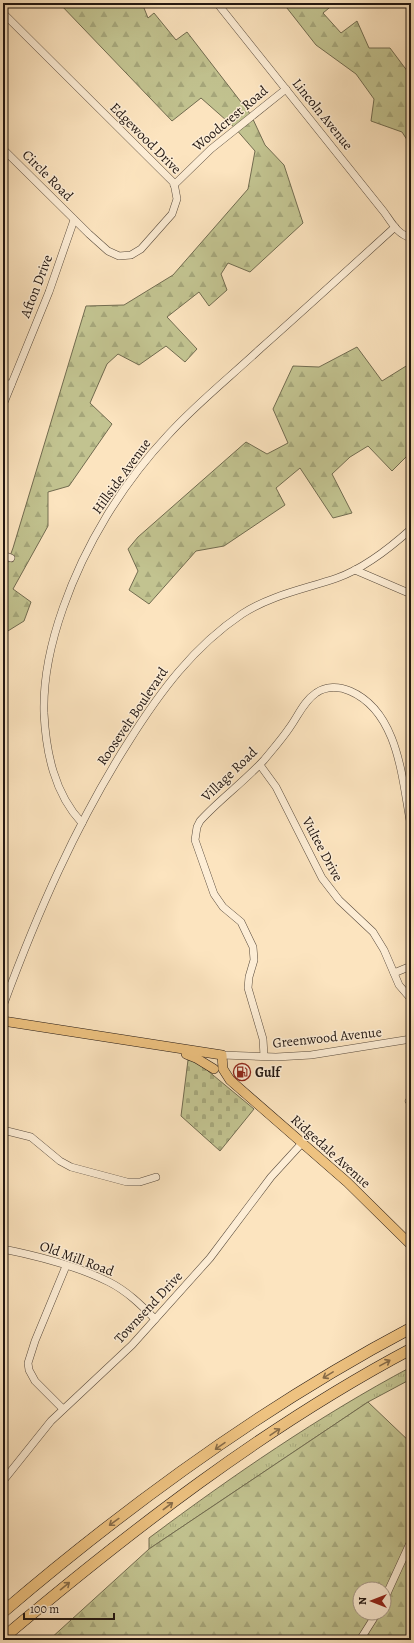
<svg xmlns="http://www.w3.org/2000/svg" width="414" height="1643" viewBox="0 0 414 1643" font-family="Alegreya,serif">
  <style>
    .grass { fill: url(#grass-tufts); stroke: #726c50 }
    .forest { fill: url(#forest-firs); stroke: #726c50; fill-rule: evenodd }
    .cemetery { fill: url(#cemetery-stones); stroke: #726c50 }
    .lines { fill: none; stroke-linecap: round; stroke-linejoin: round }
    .minor-casing { stroke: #584a3c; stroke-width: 8 }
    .major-casing { stroke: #211611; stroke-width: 10 }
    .highway-casing { stroke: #211611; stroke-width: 12 }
    .minor { stroke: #fdedd5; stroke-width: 7 }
    .major { stroke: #eec280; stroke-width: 9 }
    .highway { stroke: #eec280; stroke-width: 11 }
    .oneway { stroke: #886c48 }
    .labels { text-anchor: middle; stroke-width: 3; stroke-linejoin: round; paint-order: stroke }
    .street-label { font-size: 14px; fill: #211611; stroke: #fdedd5 }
    .poi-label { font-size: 14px; font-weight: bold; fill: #211611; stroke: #fdedd5; text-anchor: start }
  </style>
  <defs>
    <pattern id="grass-tufts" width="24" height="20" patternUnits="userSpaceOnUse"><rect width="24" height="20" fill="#c2c390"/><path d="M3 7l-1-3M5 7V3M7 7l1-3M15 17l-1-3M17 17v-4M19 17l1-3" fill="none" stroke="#a6a77b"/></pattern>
    <pattern id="forest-firs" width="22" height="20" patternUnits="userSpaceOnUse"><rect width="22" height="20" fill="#c2c390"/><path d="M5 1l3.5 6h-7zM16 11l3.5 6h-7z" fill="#a6a77b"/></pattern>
    <pattern id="cemetery-stones" width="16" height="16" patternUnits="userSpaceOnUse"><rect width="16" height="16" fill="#c2c390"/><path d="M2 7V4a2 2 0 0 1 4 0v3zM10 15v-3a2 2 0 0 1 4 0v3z" fill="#a6a77b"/></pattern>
  </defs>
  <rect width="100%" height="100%" fill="#fce4bf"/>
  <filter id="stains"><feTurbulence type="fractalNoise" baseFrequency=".005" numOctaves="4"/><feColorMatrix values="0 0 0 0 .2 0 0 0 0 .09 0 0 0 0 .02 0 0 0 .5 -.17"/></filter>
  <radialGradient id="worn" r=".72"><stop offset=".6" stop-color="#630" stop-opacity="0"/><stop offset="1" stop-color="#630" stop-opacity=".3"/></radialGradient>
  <!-- grass -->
  <path class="grass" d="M411,1367V1379L368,1402L149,1549V1538C232,1476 319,1416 411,1367Z"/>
  <!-- forest -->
  <g class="forest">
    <path d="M59,3H142L148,18L154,13L176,40L187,32L251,115L265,145L284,165L303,223L250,272L228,263L221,274L227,290L209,306L199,292L167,317L197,349L185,362L166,346L139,365L118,354L107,364L90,403L112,424L69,486L48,492V526L13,589L31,602L24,621L3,634V575L13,548L86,306L124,305L173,275L248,189L255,151L235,128L201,98L172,121Z"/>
    <path d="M283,3H335L323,13L341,33L357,21L369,48H390L411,76V103L409,105L411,109V146L402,132L371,121L374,99L356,74L316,45Z"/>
    <path d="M357,347L382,381L411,363V452L392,471L368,446L350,457L332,474L352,513L333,518L300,468L276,488L285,505L224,546L196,551L149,604L129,590L138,571L128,549L138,537L246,442L267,454L288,443L273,409L293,366L319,367Z"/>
    <path d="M368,1402L411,1443V1637L399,1640H49L149,1549ZM360,1589H384V1613H360Z"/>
  </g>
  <!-- cemetery -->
  <path class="cemetery" d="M188,1060L196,1061L254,1109L220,1151L181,1116Z"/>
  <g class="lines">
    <!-- minor casing -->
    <g class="minor-casing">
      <g id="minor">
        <path d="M217,3L384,212C392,223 397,234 411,238"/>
        <path d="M3,13L174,183L177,199L172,214L141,249L131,255L119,256L108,251L89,234L3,149"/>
        <path d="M174,185L211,149L286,89"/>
        <path d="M3,382L11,385"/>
        <path d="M3,405L49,292L74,220"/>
        <path d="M3,555L11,558"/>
        <path d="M355,570L411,594"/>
        <path d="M260,765L276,787L322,878L339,900L373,932L384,950L399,985L411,999"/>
        <path d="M82,823C54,793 46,752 44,713C43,677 51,642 63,608C85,545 122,484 168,435C196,404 230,377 260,349C305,309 350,268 395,227"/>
        <path d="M394,973L411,966"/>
        <path d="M3,1006C37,914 76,824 129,741C160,692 193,647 242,614C271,595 305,589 337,578C365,568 390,548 411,529"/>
        <path d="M222,1055L276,1057L311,1055L411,1039"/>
        <path d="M264,1056L263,1039L248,988L249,977L254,960L253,947L241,922L223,907L214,894L195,840L197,827L200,821C220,799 244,782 264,760C273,749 282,739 290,727C298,716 304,701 316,693C326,686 339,686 350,691C399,712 402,780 411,826"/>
        <path d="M409,1101L411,1103"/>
        <path d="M3,1130L31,1137L60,1161L71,1167L127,1182H140L156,1177"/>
        <path d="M3,1249C38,1256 77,1266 109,1282C127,1291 141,1305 155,1319"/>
        <path d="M63,1409L35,1381L29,1370L28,1363L35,1341L66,1266"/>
        <path d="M3,1481L51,1421L132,1345L210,1258L271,1177L303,1142"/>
        <path d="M384,1600L411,1541"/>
        <path d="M360,1640L377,1613"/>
      </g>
    </g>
    <!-- major casing -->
    <g class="major-casing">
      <g id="major">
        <path d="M3,1021L222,1055L223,1069L230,1080L347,1182L411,1245"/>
        <path d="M186,1054L196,1058L214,1069"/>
      </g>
    </g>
    <!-- highway casing -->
    <g class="highway-casing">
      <g id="highway">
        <path d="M3,1612C127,1506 267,1404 411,1328"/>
        <path d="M3,1638C130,1531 264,1427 411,1349"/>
      </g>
    </g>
    <!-- minor -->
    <use href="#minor" class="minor"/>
    <!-- major -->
    <use href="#major" class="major"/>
    <!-- highway -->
    <use href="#highway" class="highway"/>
  </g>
  <!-- one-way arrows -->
  <defs><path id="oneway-shaft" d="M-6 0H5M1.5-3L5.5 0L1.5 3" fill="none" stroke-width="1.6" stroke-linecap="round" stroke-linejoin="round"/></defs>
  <g class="oneway">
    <use href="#oneway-shaft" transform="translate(385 1363) rotate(-29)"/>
    <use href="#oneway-shaft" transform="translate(328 1375) rotate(149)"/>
    <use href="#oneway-shaft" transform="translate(275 1432) rotate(-34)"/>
    <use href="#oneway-shaft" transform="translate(220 1446) rotate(145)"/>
    <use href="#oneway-shaft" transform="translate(168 1506) rotate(-37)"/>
    <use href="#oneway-shaft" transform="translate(114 1522) rotate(144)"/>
    <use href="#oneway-shaft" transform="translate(65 1586) rotate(-39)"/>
  </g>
  <!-- icons -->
  <defs>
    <g id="fuel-ring" transform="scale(0.9)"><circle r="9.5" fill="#fdedd5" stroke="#8f2418" stroke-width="1.5"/><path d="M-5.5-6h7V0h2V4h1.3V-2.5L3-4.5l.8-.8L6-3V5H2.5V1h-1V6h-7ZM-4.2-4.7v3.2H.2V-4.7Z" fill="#8f2418"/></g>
  </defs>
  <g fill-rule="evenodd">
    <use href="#fuel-ring" x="242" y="1072"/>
  </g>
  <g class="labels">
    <!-- street labels -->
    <g class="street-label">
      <text transform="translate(323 114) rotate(51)" y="5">Lincoln Avenue</text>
      <text transform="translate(230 118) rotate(-40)" y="5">Woodcrest Road</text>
      <text transform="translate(146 138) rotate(45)" y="5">Edgewood Drive</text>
      <text transform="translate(48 175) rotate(45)" y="5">Circle Road</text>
      <text transform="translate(36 286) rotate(-69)" y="5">Afton Drive</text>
      <text transform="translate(121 476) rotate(-54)" y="5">Hillside Avenue</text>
      <text transform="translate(132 716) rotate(-56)" y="5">Roosevelt Boulevard</text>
      <text transform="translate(229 774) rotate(-44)" y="5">Village Road</text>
      <text transform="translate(323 849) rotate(62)" y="5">Vultee Drive</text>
      <text transform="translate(327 1037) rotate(-6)" y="5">Greenwood Avenue</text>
      <text transform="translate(331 1151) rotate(42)" y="5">Ridgedale Avenue</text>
      <text transform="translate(77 1258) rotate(20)" y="5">Old Mill Road</text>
      <text transform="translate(148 1307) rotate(-47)" y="5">Townsend Drive</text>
    </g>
    <!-- poi labels -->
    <g class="poi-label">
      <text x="255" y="1077">Gulf</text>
    </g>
  </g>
  <!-- margin -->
  <rect width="414" height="1643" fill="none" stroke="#fce4bf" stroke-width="16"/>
  <rect x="4" y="4" width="406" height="1635" fill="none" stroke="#211611" stroke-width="2"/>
  <rect x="8" y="8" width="398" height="1627" fill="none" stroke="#211611"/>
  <!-- north arrow -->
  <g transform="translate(372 1601) rotate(270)"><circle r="19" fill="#fdedd5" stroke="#a59787"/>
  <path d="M0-3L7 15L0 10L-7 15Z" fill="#8f2418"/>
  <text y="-6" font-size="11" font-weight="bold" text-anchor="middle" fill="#211611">N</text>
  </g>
  <!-- scale -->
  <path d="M24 1613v6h90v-6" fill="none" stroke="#211611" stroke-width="2"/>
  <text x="30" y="1613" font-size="12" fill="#211611" stroke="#fdedd5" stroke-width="3" paint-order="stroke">100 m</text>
  <rect width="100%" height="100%" filter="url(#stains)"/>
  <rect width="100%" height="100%" fill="url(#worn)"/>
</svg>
